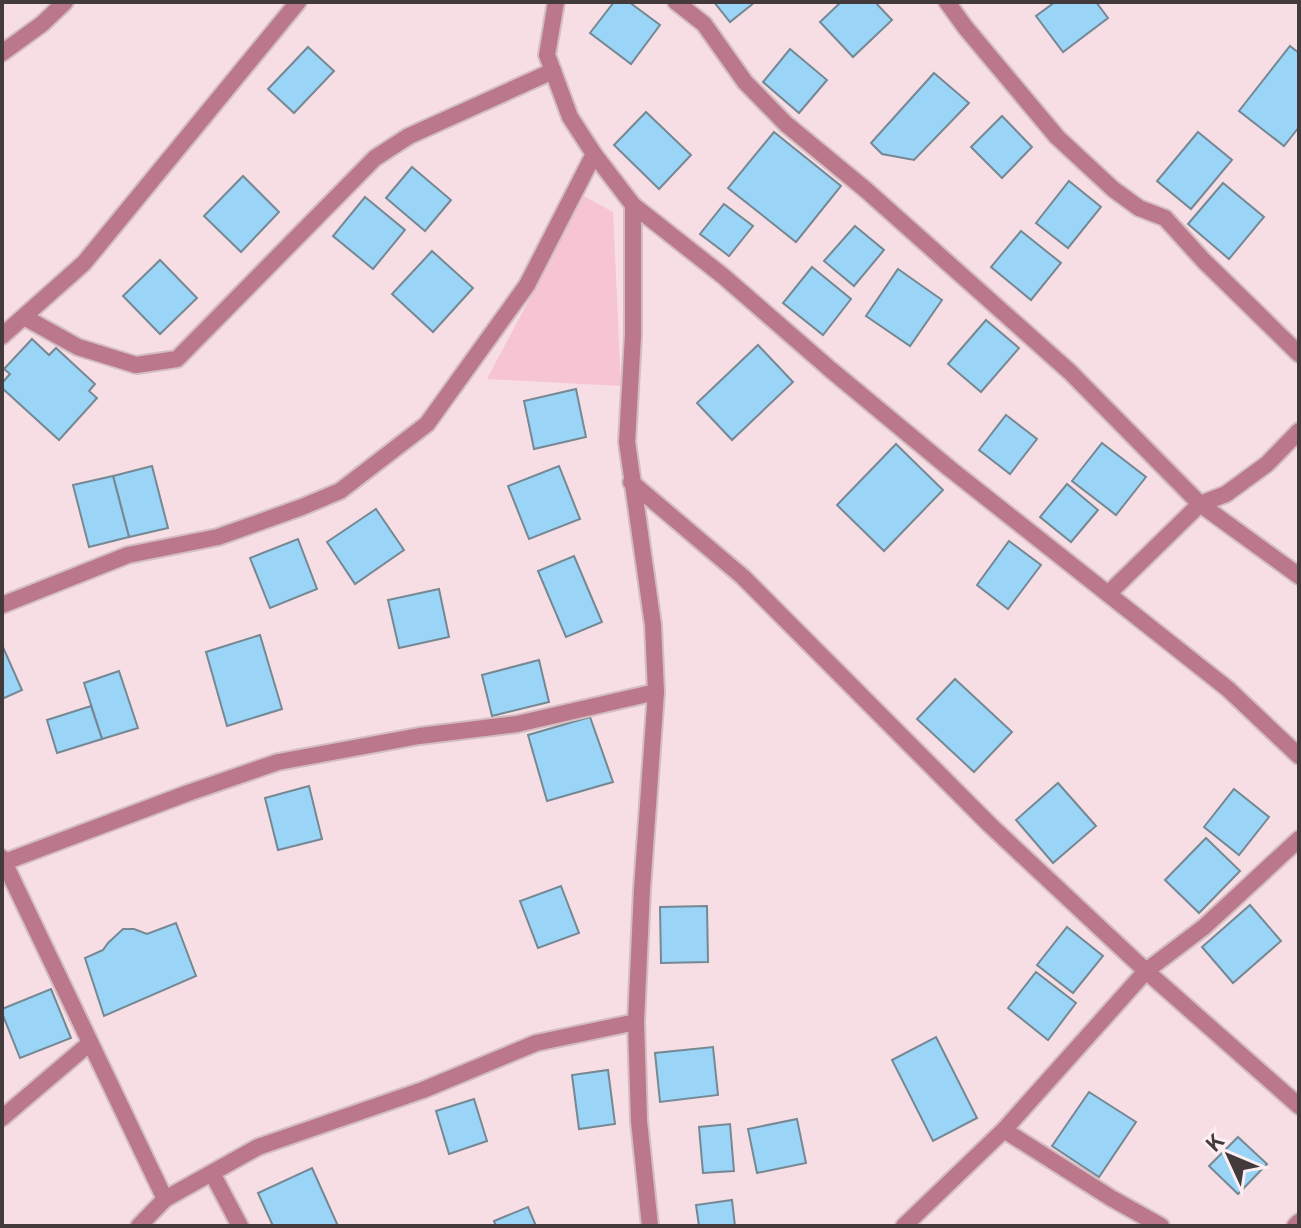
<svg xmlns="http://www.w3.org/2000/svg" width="1301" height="1228" viewBox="0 0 1301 1228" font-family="Overpass,sans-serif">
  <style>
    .green { fill: #f6c5d1 }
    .building { fill: #9ad4f7; stroke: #758893; stroke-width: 2 }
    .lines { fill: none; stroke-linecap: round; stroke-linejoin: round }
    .street-casing { stroke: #d3bdc2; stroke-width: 20 }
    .street { stroke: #ba788a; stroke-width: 16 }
  </style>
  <rect width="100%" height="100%" fill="#f7dee4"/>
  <!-- green -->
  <path class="green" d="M584,196L613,212L621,386L487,379Z"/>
  <!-- building -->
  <g class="building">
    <path d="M614,2H629L660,25L631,64L590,33Z"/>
    <path d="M714,2H755L730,22Z"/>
    <path d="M841,2H875L892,20L853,57L820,22Z"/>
    <path d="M1055,2H1096L1108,18L1063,52L1036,16Z"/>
    <path d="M1290,46L1299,53V127L1284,146L1239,111Z"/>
    <path d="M308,47L334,71L294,113L268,89Z"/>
    <path d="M790,49L827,80L799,113L763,82Z"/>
    <path d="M934,73L969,103L914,160L882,154L871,143Z"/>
    <path d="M646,112L691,155L659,189L614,145Z"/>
    <path d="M1002,116L1032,147L1002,178L971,147Z"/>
    <path d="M774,132L841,186L796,242L728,188Z"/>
    <path d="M1198,132L1232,160L1191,209L1157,181Z"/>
    <path d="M412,167L451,200L425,231L386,198Z"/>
    <path d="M243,176L279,212L241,252L204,216Z"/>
    <path d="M1069,181L1101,207L1068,248L1036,223Z"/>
    <path d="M1223,183L1264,217L1229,259L1188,224Z"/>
    <path d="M365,197L405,230L373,269L333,236Z"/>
    <path d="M724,204L753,226L729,256L700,234Z"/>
    <path d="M855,226L884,250L854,286L824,261Z"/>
    <path d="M1021,231L1061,263L1031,300L991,267Z"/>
    <path d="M432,251L473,288L433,332L392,294Z"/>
    <path d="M160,260L197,298L160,334L123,296Z"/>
    <path d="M812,267L851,299L823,335L783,303Z"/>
    <path d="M898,269L942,300L910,346L866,316Z"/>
    <path d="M986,320L1019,348L981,392L948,364Z"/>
    <path d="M32,339L49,355L56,348L95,384L89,391L97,398L59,440L2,388V383L10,374L4,369Z"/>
    <path d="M758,345L793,382L732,440L697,403Z"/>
    <path d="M576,389L586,437L534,449L524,401Z"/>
    <path d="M1006,415L1037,439L1010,474L979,450Z"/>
    <path d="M1102,443L1146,477L1116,515L1072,481Z"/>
    <path d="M896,444L943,490L884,551L837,505Z"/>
    <path d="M152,466L168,528L129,537L113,476Z"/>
    <path d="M559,466L580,519L529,539L508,486Z"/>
    <path d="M113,476L129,537L89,547L73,485Z"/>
    <path d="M1067,484L1098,510L1071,542L1040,517Z"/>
    <path d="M376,509L404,550L355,584L327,542Z"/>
    <path d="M298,539L317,589L270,608L250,558Z"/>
    <path d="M1009,541L1041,565L1008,609L977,585Z"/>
    <path d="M574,556L602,622L566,637L538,571Z"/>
    <path d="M439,589L449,637L399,648L388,600Z"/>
    <path d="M260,635L282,709L227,726L206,652Z"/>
    <path d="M2,645L22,690L2,699Z"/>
    <path d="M539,660L549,702L492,716L482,675Z"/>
    <path d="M119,671L138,728L102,739L84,683Z"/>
    <path d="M955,679L1012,732L974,772L917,719Z"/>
    <path d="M91,706L102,739L57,753L47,720Z"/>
    <path d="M590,717L613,782L547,801L528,735Z"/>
    <path d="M1058,783L1096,826L1053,863L1016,820Z"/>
    <path d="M309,786L322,839L278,850L265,798Z"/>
    <path d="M1234,789L1269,817L1239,855L1204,827Z"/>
    <path d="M1206,838L1240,871L1199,913L1165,880Z"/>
    <path d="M561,886L579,933L538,948L520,901Z"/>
    <path d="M1250,905L1281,941L1233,983L1202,947Z"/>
    <path d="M707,906L708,962L661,963L660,907Z"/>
    <path d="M176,923L196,976L104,1016L85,958L103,950L108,943L123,929H134L147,934Z"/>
    <path d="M1067,927L1103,956L1073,993L1037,965Z"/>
    <path d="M1036,972L1076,1003L1048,1040L1008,1008Z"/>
    <path d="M51,989L71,1038L20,1058L2,1013V1009Z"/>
    <path d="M936,1037L977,1118L933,1141L892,1060Z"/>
    <path d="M713,1047L718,1095L660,1102L655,1053Z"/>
    <path d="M608,1070L615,1124L579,1129L572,1075Z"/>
    <path d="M1089,1092L1136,1122L1099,1177L1052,1146Z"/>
    <path d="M474,1099L487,1141L449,1154L436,1111Z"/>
    <path d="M797,1119L806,1163L757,1173L748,1129Z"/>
    <path d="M730,1124L734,1171L703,1173L699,1127Z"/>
    <path d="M1238,1137L1267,1164L1238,1194L1209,1166Z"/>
    <path d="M312,1168L338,1226H273L258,1193Z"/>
    <path d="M732,1200L735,1226H699L696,1205Z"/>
    <path d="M528,1207L536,1226H496L494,1221Z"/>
  </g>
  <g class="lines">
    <!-- street casing -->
    <g class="street-casing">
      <g id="street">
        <path d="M556,2L547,55L553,71L570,117L594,154L633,205V335L627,442L653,625L656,692L642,889L636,1022L639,1121L650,1226"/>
        <path d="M676,2L704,24L745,82L786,124L866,190L1070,372L1200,504L1299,576"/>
        <path d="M947,2L965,27L1057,137L1113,189L1139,208L1165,218L1204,261L1299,354"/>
        <path d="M2,53L42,24L65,2"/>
        <path d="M633,205L723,276L831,370L949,468L1228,689L1299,756"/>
        <path d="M24,317L78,347L136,365L177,359L375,158L409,136L553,71"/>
        <path d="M2,336L84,263L298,2"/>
        <path d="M631,482L743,577L990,825L1146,971L1299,1106"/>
        <path d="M1108,594L1200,504L1226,494L1267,464L1299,431"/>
        <path d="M2,605L128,555L218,537L302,507L340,491L427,424L527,285L594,154"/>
        <path d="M2,858L165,1199"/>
        <path d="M2,863L188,793L278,762L419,736L517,724L656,692"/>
        <path d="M2,1118L90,1043"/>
        <path d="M1004,1130L1111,1198L1161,1226"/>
        <path d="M212,1173L240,1226"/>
        <path d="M139,1226L165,1199L258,1147L423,1090L536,1043L636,1022"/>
        <path d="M904,1226L1004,1130L1146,971L1204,927L1299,839"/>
        <path d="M1295,1226L1299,1222"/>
      </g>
    </g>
    <!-- street -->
    <use href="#street" class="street"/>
  </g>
  <!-- border -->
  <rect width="1301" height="1228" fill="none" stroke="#433a3c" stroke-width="8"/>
  <!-- north arrow -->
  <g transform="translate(1229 1156) rotate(314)" stroke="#fdeef2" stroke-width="6" paint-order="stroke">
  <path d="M0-6L14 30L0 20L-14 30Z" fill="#433a3c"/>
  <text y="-12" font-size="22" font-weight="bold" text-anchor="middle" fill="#433a3c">K</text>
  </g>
</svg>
